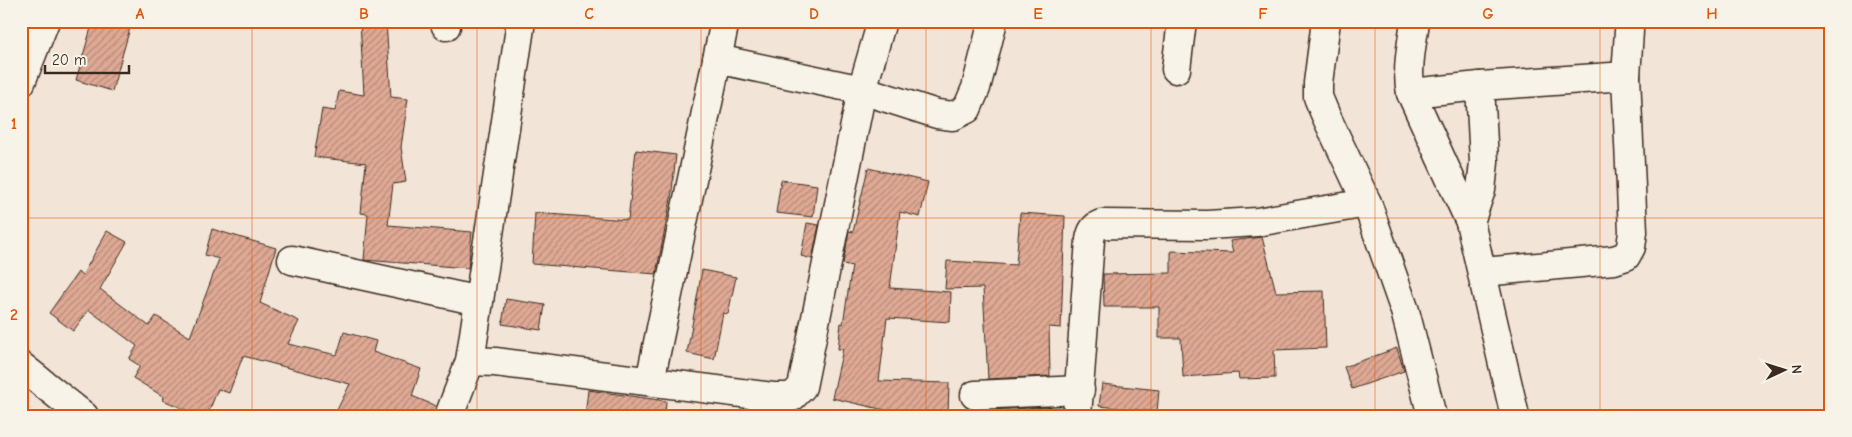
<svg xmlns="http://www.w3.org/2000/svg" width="1852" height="437" viewBox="0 0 1852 437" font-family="'Comic Neue',sans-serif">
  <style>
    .building { fill: url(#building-hatch); stroke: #3b2a1e }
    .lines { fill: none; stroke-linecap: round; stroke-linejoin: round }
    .minor-casing { stroke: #3b2a1e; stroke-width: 31 }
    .minor { stroke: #f7f3e8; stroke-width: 28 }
    .grid { fill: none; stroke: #df570d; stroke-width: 1; stroke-opacity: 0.55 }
    .neatline { fill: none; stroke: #df570d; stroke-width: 2 }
    .grid-label { font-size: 16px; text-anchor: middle; font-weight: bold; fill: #df570d }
  </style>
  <defs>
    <pattern id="building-hatch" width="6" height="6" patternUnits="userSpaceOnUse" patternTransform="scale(1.25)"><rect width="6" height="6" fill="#dfa994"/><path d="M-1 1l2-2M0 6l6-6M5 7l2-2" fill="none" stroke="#b68a78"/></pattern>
  </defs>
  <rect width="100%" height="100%" fill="#f2e4d7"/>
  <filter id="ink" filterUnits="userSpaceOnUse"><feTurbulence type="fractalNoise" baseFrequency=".02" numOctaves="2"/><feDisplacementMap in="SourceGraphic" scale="10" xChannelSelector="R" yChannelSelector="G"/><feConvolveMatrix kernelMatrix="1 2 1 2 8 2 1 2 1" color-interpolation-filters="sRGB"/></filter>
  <g filter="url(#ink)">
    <!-- building -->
    <g class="building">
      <path d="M93,21H132L112,91L76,80Z"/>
      <path d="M360,21H386L391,97L408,99L401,147L406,182L393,184L388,225L472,232L468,268L364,260L368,214L361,213L366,163L314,157L322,109L335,111L339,91L364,95Z"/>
      <path d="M636,150L676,155L671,199L656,274L532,264L535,213L628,220Z"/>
      <path d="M868,168L928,182L920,217L900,212L890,288L951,292L950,322L887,318L879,381L949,383L948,416H893V412L832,398L843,349H838L841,323L843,324L852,266L843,264L849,231L853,232Z"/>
      <path d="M781,180L817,185L813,217L776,213Z"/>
      <path d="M1020,213L1065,216L1061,328L1049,327L1050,376L988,379L983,288L945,289L947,261L1016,265Z"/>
      <path d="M807,223L819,225L812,259L801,256Z"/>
      <path d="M212,229L276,248L260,303L299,321L288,344L337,355L344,332L376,341L373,352L421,369L412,396L436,406L434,416H349L337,410L350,384L243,356L229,393L218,389L207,416H200L163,400L164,397L133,378L140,366L129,359L137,346L89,310L73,331L49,313L78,272L82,276L107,231L127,242L100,289L149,326L156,316L190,337L219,259L205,255Z"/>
      <path d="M1262,237L1276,292L1324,291L1326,348L1274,350L1275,378L1239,379L1238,373L1183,377L1181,338H1159V307H1104L1103,274L1171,273V251L1233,253L1230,241Z"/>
      <path d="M702,270L736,277L728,314L723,313L714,359L687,353Z"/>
      <path d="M506,299L545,305L541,330L502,324Z"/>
      <path d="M1397,348L1404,371L1352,389L1344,367Z"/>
      <path d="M1102,384L1159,390L1157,412L1099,406Z"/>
      <path d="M588,390L666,401L665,416H585Z"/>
      <path d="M1051,407L1052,416H989V410Z"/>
    </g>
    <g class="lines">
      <!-- minor casing -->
      <g class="minor-casing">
        <g id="minor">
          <path d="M444,21L446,26"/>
          <path d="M1326,21L1318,83V97L1326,116L1367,203L1405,311L1432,416"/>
          <path d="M1415,21C1412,45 1406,69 1411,93L1470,222L1515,416"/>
          <path d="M717,59L862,90L937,114L953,116L967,109L976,88L993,21"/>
          <path d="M1176,69L1182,21"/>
          <path d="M21,82L45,21"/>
          <path d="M1411,93L1480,86L1626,76"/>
          <path d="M1470,222L1481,190L1484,162L1480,86"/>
          <path d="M292,260L479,301"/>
          <path d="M1483,272L1614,260L1626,256L1631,247L1633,232L1626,76L1629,31"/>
          <path d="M470,361L495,362L773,397H792L802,387L862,90L882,21"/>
          <path d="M21,366L84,416"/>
          <path d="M650,381L725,21"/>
          <path d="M975,395L1080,390"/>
          <path d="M449,416L470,361L521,21"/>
          <path d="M1077,416L1090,240C1091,233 1093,227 1101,224L1207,225L1257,222L1367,203"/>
        </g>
      </g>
      <!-- minor -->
      <use href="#minor" class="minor"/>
    </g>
  </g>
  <!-- grid -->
  <path class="grid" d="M252,21V416M477,21V416M701,21V416M926,21V416M1151,21V416M1375,21V416M1600,21V416M21,218H1831"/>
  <!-- margin -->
  <rect width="1852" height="437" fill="none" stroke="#f7f3e8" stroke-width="55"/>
  <!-- north arrow -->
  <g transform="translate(1784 370) rotate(86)" stroke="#f7f3e8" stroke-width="4" paint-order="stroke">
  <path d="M0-4L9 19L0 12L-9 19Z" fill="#3b2a1e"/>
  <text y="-8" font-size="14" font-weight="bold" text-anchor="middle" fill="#3b2a1e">N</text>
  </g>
  <!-- scale -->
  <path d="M45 65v8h84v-8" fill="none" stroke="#3b2a1e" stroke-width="2.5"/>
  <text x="52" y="65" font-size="15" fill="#3b2a1e" stroke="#f7f3e8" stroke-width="4" paint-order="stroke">20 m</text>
  <rect x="28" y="28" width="1796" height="382" class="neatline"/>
  <g class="grid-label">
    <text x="140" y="19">A</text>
    <text x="364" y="19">B</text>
    <text x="589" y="19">C</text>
    <text x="814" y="19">D</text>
    <text x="1038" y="19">E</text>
    <text x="1263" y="19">F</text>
    <text x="1488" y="19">G</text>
    <text x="1712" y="19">H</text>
    <text x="14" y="129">1</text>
    <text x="14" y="320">2</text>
  </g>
</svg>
